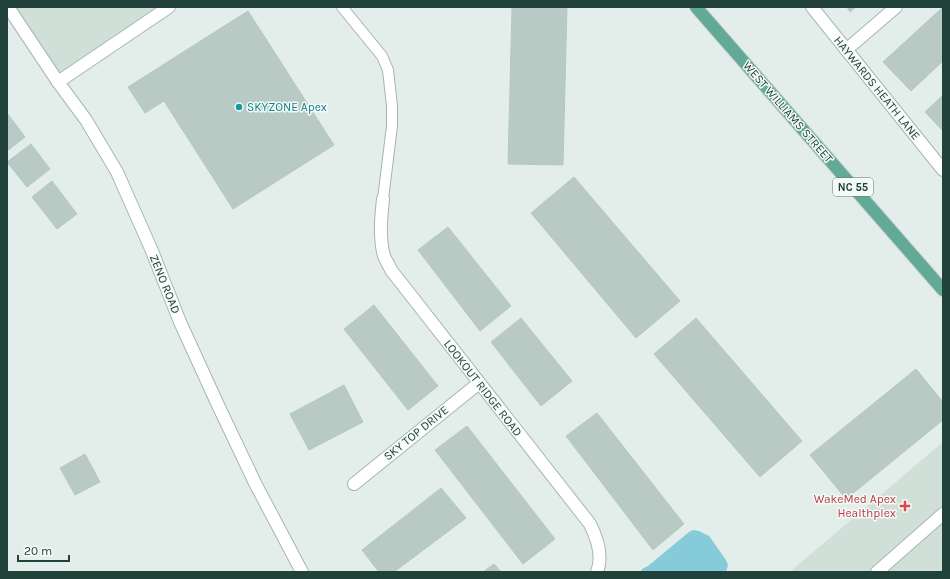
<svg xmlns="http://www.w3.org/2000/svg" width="950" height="579" viewBox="0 0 950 579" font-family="Karla,sans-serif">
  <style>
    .built { fill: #d1dfd9 }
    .water { fill: #85cbd9 }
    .building { fill: #b8cac3; stroke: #b4c9c1 }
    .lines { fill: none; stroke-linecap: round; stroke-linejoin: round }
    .service-casing { stroke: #a5b7b2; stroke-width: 12 }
    .minor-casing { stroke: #a5b7b2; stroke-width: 14 }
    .tertiary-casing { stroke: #a5b7b2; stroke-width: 14 }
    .primary-casing { stroke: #c1cac8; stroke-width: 14 }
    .service { stroke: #fff; stroke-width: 10 }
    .minor { stroke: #fff; stroke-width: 12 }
    .tertiary { stroke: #fff; stroke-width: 12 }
    .primary { stroke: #63a998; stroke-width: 12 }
    .culture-dot { fill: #0f9aa8; stroke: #f4faf7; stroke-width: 1.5 }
    .health-dot { fill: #e0444e; stroke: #f4faf7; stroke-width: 1.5 }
    .labels { text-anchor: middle; stroke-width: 3; stroke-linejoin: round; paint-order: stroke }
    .shield { fill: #f4faf7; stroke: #607973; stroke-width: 1 }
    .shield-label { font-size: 11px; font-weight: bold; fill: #20423a }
    .street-label { font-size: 12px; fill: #20423a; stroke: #f4faf7 }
    .culture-label { font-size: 12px; fill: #0d838f; stroke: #f4faf7; text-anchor: start }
    .health-label { font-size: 12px; fill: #be3a42; stroke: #f4faf7; text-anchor: end }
  </style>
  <rect width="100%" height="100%" fill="#e3eeea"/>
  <!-- built -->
  <g class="built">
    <path d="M8,7H169L58,82Z"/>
    <path d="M943,442V572H792V570Z"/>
  </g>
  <!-- water -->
  <path class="water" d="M693,530L699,531L709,536L726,560L728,565L726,572H641L642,569L648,566L689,532Z"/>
  <!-- building -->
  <g class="building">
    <path d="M512,7H567L563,165L508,164Z"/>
    <path d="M847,7H856L850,12Z"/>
    <path d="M943,7V61L911,91L883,62Z"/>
    <path d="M248,11L334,145L233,209L164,101L145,113L128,87Z"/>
    <path d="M943,95V131L925,112Z"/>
    <path d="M7,113L25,137L7,151Z"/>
    <path d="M31,144L50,169L27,187L7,162Z"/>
    <path d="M574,177L680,301L636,338L531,213Z"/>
    <path d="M52,181L77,214L57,229L32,197Z"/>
    <path d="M448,227L511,306L480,331L418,250Z"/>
    <path d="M374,305L438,386L408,410L344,329Z"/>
    <path d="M521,318L572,381L541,406L491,342Z"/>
    <path d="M696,318L802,441L760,477L654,354Z"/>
    <path d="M916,369L943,402V420L846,499L810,455Z"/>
    <path d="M344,385L363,422L309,450L290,414Z"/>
    <path d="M597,413L684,524L653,550L566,436Z"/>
    <path d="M467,426L555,539L523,564L435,450Z"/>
    <path d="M85,454L100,482L75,495L60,468Z"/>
    <path d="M441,488L466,518L394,572H379L362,550Z"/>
    <path d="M494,564L501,572H483Z"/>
  </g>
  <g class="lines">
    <!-- service casing -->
    <g class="service-casing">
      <path id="service" d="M342,7L382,56L388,70L392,106V126L383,199"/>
    </g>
    <!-- minor casing -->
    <g class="minor-casing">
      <g id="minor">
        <path d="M812,7L943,170"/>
        <path d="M846,50L896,7"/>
        <path d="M58,82L169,7"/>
        <path d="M383,199C381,218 379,237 384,256C386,261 389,265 391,270L590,524C597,538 603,557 597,572"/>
        <path d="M354,484L479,383"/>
      </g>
    </g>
    <!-- tertiary casing -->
    <g class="tertiary-casing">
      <g id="tertiary">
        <path d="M8,7L58,82L86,120L117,172L152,251L180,322L217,403L255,483L302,572"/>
        <path d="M877,572L943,514"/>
      </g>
    </g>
    <!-- primary casing -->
    <g class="primary-casing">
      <path id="primary" d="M696,7L943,290"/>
    </g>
    <!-- service -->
    <use href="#service" class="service"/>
    <!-- minor -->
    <use href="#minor" class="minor"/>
    <!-- tertiary -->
    <use href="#tertiary" class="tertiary"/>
    <!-- primary -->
    <use href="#primary" class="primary"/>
  </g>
  <!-- markers -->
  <circle class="culture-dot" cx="239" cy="107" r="4"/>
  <path class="health-dot" d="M903 500h4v4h4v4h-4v4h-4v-4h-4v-4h4z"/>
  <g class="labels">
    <!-- shield labels -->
    <rect class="shield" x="833" y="178" width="40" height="18" rx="3"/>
    <g class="shield-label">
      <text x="853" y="191">NC 55</text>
    </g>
    <!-- street labels -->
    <g class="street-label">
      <text transform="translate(877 88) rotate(51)" y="4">HAYWARDS HEATH LANE</text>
      <text transform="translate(788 112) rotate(49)" y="4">WEST WILLIAMS STREET</text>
      <text transform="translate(165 284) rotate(68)" y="4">ZENO ROAD</text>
      <text transform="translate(483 388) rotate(52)" y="4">LOOKOUT RIDGE ROAD</text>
      <text transform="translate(416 433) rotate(-39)" y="4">SKY TOP DRIVE</text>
    </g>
    <!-- culture labels -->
    <g class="culture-label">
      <text x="247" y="111">SKYZONE Apex</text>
    </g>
    <!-- health labels -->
    <g class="health-label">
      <text x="896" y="503">WakeMed Apex<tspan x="896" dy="14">Healthplex</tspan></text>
    </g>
  </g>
  <!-- border -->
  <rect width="950" height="579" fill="none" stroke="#20423a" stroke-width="16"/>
  <!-- scale -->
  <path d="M18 555v6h51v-6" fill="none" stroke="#20423a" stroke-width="2"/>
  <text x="24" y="555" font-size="12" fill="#20423a" stroke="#f4faf7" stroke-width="3" paint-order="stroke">20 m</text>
</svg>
